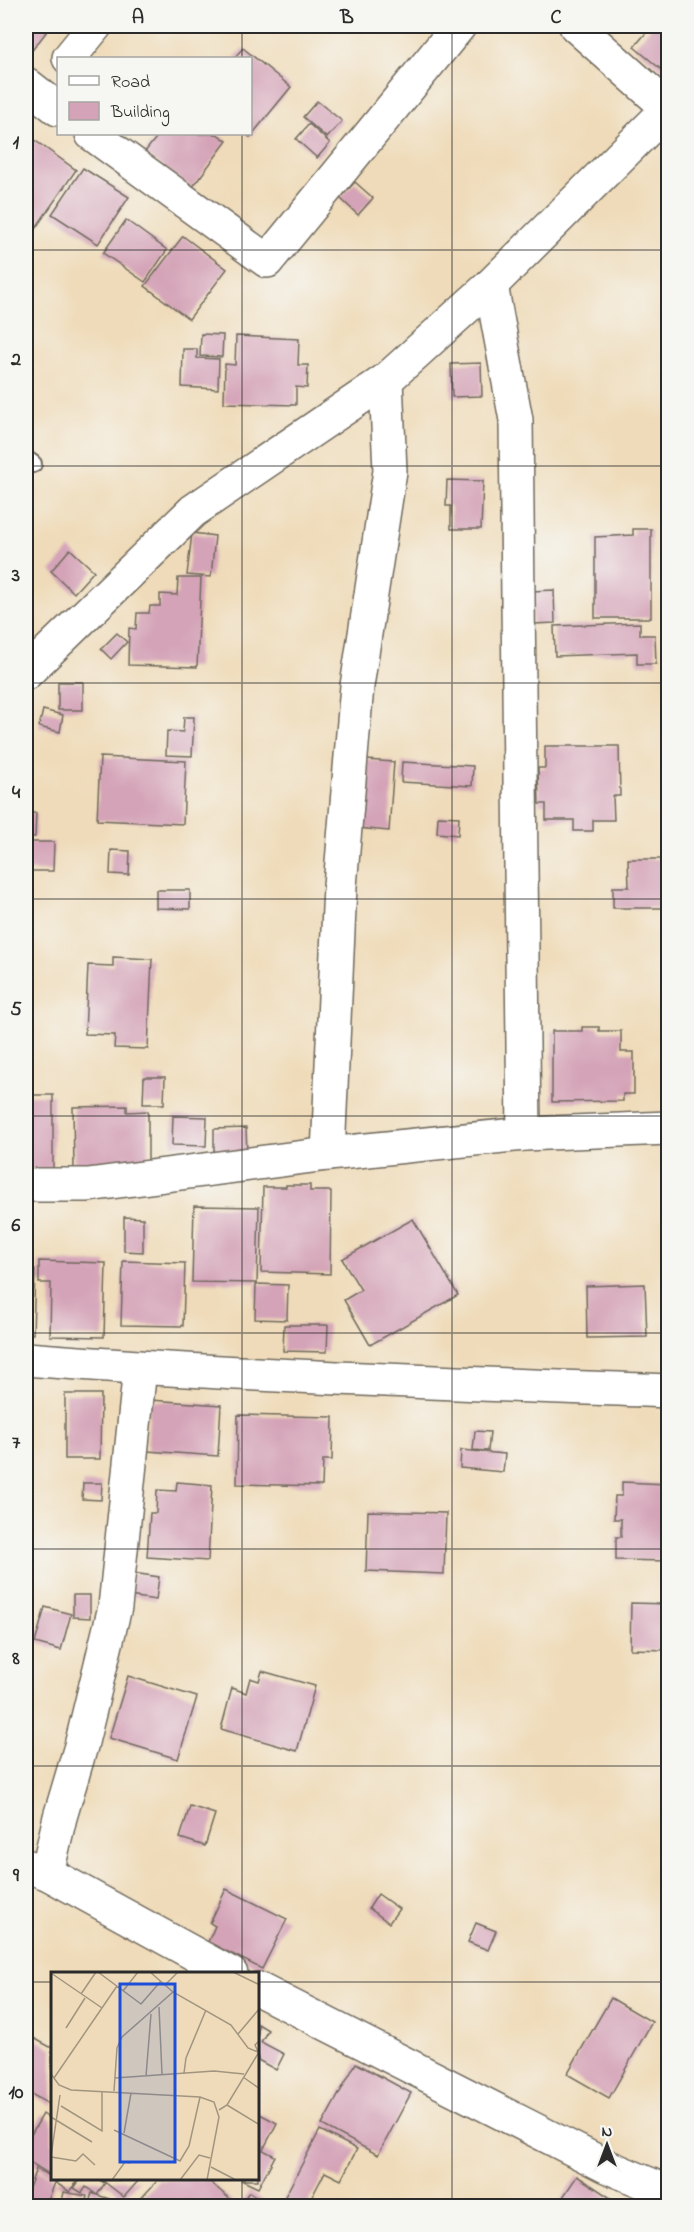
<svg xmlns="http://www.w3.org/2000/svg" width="694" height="2232" viewBox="0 0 694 2232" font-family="'Indie Flower',sans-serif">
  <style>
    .building { fill: #d4a3b7 }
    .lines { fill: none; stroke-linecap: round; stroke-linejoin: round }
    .service-casing { stroke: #70695d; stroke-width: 20 }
    .minor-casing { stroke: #70695d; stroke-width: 36 }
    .tertiary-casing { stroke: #70695d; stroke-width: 36 }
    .service { stroke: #fff; stroke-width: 16 }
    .minor { stroke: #fff; stroke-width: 33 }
    .tertiary { stroke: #fff; stroke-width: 33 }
    .grid { fill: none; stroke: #2b2b2b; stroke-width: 1.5; stroke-opacity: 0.55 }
    .inset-road { fill: none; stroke: #a19580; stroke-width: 1.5 }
    .view { fill: #1d4ed8; fill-opacity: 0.15; stroke: #1d4ed8; stroke-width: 3 }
    .inset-edge { fill: none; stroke: #2b2b2b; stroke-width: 3 }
    .neatline { fill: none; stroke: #2b2b2b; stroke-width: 2 }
    .grid-label { font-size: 20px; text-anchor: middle; font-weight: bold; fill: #2b2b2b }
  </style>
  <rect width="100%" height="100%" fill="#f6f6f2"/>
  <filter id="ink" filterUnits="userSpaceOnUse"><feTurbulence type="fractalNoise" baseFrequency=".0167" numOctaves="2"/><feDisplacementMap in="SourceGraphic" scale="12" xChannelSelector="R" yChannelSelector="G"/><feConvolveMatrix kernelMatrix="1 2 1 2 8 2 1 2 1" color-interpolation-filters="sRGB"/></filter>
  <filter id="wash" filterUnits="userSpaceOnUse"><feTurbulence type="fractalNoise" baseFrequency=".008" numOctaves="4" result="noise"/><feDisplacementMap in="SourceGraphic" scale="24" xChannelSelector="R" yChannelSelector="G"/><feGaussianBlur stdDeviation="1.35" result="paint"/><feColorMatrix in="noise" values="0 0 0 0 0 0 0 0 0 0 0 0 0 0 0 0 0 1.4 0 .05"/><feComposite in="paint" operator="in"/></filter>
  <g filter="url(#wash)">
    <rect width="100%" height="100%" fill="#efdbb9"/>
    <g id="blocks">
      <!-- building -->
      <g class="building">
        <path d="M26,26H51L26,58Z"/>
        <path d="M652,26H668V75L634,47Z"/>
        <path d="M243,48L291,87L250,137L245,134H250V58H234Z"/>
        <path d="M317,101L342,121L327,138L303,117Z"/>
        <path d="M309,124L330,143L317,158L296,139Z"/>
        <path d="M26,134L76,170L26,242Z"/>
        <path d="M159,134H217L227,141L192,188L144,153Z"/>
        <path d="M83,168L129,197L98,244L52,214Z"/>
        <path d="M355,182L373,198L358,215L340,198Z"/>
        <path d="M126,220L167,250L145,282L103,253Z"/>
        <path d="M183,236L227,269L189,319L145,286Z"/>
        <path d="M201,334L223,335L222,357L200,356Z"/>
        <path d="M236,336L299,339L298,365H308L307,388L296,387V405L224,403L225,364L235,365Z"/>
        <path d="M183,349H197V358L219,359L218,389L182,387Z"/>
        <path d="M481,363L482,396L452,397L451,364Z"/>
        <path d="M447,480L483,481L481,529H451V506H446Z"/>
        <path d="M633,529H651V618H595V537L633,535Z"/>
        <path d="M192,533L215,536L211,577L187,575Z"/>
        <path d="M70,549L94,571L74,593L51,571Z"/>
        <path d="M178,578H201L197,667L128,665L129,628L136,629L137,613H149L150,606H160V594L177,595Z"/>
        <path d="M554,590L555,623L533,624L531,591Z"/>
        <path d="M640,623V635H655L656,664H637V653L555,656L554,626Z"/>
        <path d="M117,633L127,642L111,659L101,649Z"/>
        <rect x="58" y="682" width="25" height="28"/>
        <path d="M43,710L63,715L60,732L39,727Z"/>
        <path d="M184,717H194L192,756L166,755L167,731L183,732Z"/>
        <path d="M545,746H619L620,796H613L614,820H593V831H574V820H546V804H539L538,768H545Z"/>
        <path d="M100,757L186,761L183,824L97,820Z"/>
        <path d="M352,759L394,762L389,831L346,827Z"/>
        <path d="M402,762L473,766L472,786L401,782Z"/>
        <path d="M26,813H36L35,837H26Z"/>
        <path d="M438,816L459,817L458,835L437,833Z"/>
        <path d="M26,842H54L53,871H26Z"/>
        <path d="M111,850L130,851L129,875L110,874Z"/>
        <path d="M628,859H667L668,908H613V887H629Z"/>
        <path d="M156,890H190V909L156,908Z"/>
        <path d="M113,957L152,959L148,1049L114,1048L115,1035L85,1034L88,965L113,966Z"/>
        <path d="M582,1027H599V1031H621V1052H634V1094H623V1101L552,1102V1031H582Z"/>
        <path d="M144,1077H165L164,1104H143Z"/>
        <rect x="26" y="1095" width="27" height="75"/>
        <path d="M127,1106V1112L148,1111V1169H74L73,1107Z"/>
        <path d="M173,1116L207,1117L206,1146L172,1145Z"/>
        <path d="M246,1128L247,1154H214V1129Z"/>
        <path d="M286,1185H310V1191H331L330,1274L261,1272L263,1187H286Z"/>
        <path d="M194,1206L259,1207L257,1283L192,1282Z"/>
        <path d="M124,1217L143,1218V1252L124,1251Z"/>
        <path d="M413,1219L458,1295L370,1345L344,1300L361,1290L342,1259Z"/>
        <path d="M39,1261L106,1263L104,1337L50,1336L51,1283H39Z"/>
        <path d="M123,1261L185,1263L183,1326L121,1325Z"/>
        <path d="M26,1269L35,1270L33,1334H26Z"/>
        <path d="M256,1284L288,1285L287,1320L255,1319Z"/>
        <path d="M645,1284L647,1337L587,1338L586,1286Z"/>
        <path d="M284,1325H328L327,1352L283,1351Z"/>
        <path d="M65,1394H101L100,1459H65Z"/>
        <path d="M150,1400L221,1405L218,1456L147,1451Z"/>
        <path d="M238,1415L333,1417L332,1460H323L322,1486L237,1484Z"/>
        <path d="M475,1431L490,1432L488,1451L473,1450Z"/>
        <path d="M461,1450L505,1454L503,1472L460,1468Z"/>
        <path d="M177,1482L212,1485L208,1561L147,1557L150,1513H156L157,1490L176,1491Z"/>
        <path d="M622,1482L668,1484V1561L616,1560V1537H621V1519H614L615,1496H622Z"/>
        <path d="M83,1483H102L101,1500L82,1499Z"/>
        <path d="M368,1511L446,1513L444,1574L366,1571Z"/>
        <path d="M133,1573L159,1577L156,1600L129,1596Z"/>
        <path d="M73,1595H90V1618L73,1617Z"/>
        <path d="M631,1603L668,1604V1650L630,1649Z"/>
        <path d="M45,1607L71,1614L61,1650L35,1643Z"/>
        <path d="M262,1671L315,1686L297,1751L221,1729L232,1688L246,1693L250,1678L259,1681Z"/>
        <path d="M128,1676L197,1697L178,1759L109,1738Z"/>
        <path d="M190,1806L215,1814L205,1846L180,1838Z"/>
        <path d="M226,1889L287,1919L262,1969L208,1942L215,1926L210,1923Z"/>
        <path d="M378,1894L399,1909L389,1923L369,1908Z"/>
        <path d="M476,1923L496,1931L488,1950L468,1942Z"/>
        <path d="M611,1998L652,2022L609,2098L567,2074Z"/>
        <path d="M258,2024L268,2030L261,2042L284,2054L276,2070L258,2060Z"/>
        <path d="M26,2034L52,2048V2106L26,2091Z"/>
        <path d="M356,2063L411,2093L378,2155L322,2125Z"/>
        <path d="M258,2113L277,2123L263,2150L275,2156L258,2188L241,2180H258Z"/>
        <path d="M43,2114L52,2120V2176L26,2160V2143Z"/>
        <path d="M320,2130L357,2149L341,2180L325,2172L307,2206H280Z"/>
        <path d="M36,2169L52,2177V2180H56L46,2206H26V2196Z"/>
        <path d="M577,2176L623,2206H572L561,2200Z"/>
        <path d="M58,2180H78L70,2192L56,2183Z"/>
        <path d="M80,2180H99L105,2183L97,2195L122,2203L121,2206H88L92,2193L97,2195L86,2187L82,2193L74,2188Z"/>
        <path d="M102,2180H139L124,2197Z"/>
        <path d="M158,2180H208L232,2201L227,2206H134Z"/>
        <path d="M64,2192L87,2196L85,2206H61Z"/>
        <path d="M249,2192L272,2206H239Z"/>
      </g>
    </g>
  </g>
  <g filter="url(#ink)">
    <use href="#blocks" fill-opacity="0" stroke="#70695d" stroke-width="1.5"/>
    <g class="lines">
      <!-- service casing -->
      <g class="service-casing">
        <path id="service" d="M26,459L33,464"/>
      </g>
      <!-- minor casing -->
      <g class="minor-casing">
        <g id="minor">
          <path d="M576,26L668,108"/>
          <path d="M69,58L95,26"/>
          <path d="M26,84L58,109"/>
          <path d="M92,134L267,261L459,26"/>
          <path d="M491,285L516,420L524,1134"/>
          <path d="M26,673L193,511L386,380L491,285L668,109"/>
          <path d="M328,1154L340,886L357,686L390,471L386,380"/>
          <path d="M26,1185H88L328,1154L524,1134L668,1128"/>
          <path d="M26,1866L47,1873L231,1974"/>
          <path d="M47,1873L60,1817L81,1746L115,1607L140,1368"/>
          <path d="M258,1989L606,2166L668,2192"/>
        </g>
      </g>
      <!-- tertiary casing -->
      <g class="tertiary-casing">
        <path id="tertiary" d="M26,1359C240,1376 454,1383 668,1391"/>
      </g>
      <!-- service -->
      <use href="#service" class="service"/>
      <!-- minor -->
      <use href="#minor" class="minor"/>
      <!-- tertiary -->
      <use href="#tertiary" class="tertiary"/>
    </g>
  </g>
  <!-- grid -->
  <path class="grid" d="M242,26V58M452,26V2206M242,134V1974M26,250H668M26,466H668M26,683H668M26,899H668M26,1116H668M26,1333H668M26,1549H668M26,1766H668M26,1982H52M258,1982H668M242,2180V2206"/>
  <!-- overview -->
  <g transform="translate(51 1972)">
    <rect width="208" height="208" fill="#efdbb9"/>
    <path class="inset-road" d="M47,0L90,32L110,9M99,0L122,20L180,53L197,76L207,80M182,0L209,13M0,1L51,36M114,13L127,0M72,19L87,0M30,22L45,0M108,35L111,102M15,56L34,26M187,62L209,36M209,68L204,73L209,84M133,101L135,86L155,38M0,102L8,113L20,118L149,125L163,130L168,145L156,208M95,104L100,42M192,105L209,117M3,106L66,14M64,106L163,99L193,102M63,119L66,76L71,65L122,20M176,133L209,153M10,134L51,159V119M168,138L176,133L208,80M0,145L41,170M63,158L129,189L138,174L149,125M73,161L80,121M0,184L9,123M0,185L25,189L32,182L44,193M160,195L185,208M61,208L74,190L79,191M129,208L148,183L159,186"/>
    <path class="view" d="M69,12H124V190H69Z"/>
    <rect width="208" height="208" class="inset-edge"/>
  </g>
  <!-- margin -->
  <rect width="694" height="2232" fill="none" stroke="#f6f6f2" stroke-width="66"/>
  <!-- legend -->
  <rect x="57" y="57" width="195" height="78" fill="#f6f6f2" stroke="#a5a5a2" stroke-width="1.5"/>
  <rect x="69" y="76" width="30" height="9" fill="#ffffff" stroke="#a5a5a2" stroke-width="1.5"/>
  <text x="111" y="87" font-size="18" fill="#2b2b2b">Road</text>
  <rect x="69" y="102" width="30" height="18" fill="#d4a3b7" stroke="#a5a5a2" stroke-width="1.5"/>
  <text x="111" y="117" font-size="18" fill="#2b2b2b">Building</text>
  <!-- north arrow -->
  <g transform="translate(607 2145)" stroke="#f6f6f2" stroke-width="4.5" paint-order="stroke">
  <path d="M0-4.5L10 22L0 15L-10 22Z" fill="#2b2b2b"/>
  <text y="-9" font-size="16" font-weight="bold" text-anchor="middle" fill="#2b2b2b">N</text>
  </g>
  <rect x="33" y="33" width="628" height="2166" class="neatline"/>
  <g class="grid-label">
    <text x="138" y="23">A</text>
    <text x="347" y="23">B</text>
    <text x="556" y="23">C</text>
    <text x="16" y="148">1</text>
    <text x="16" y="365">2</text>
    <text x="16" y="581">3</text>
    <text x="16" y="798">4</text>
    <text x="16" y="1015">5</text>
    <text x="16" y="1231">6</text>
    <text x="16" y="1448">7</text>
    <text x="16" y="1664">8</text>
    <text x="16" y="1881">9</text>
    <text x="16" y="2098">10</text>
  </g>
</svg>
